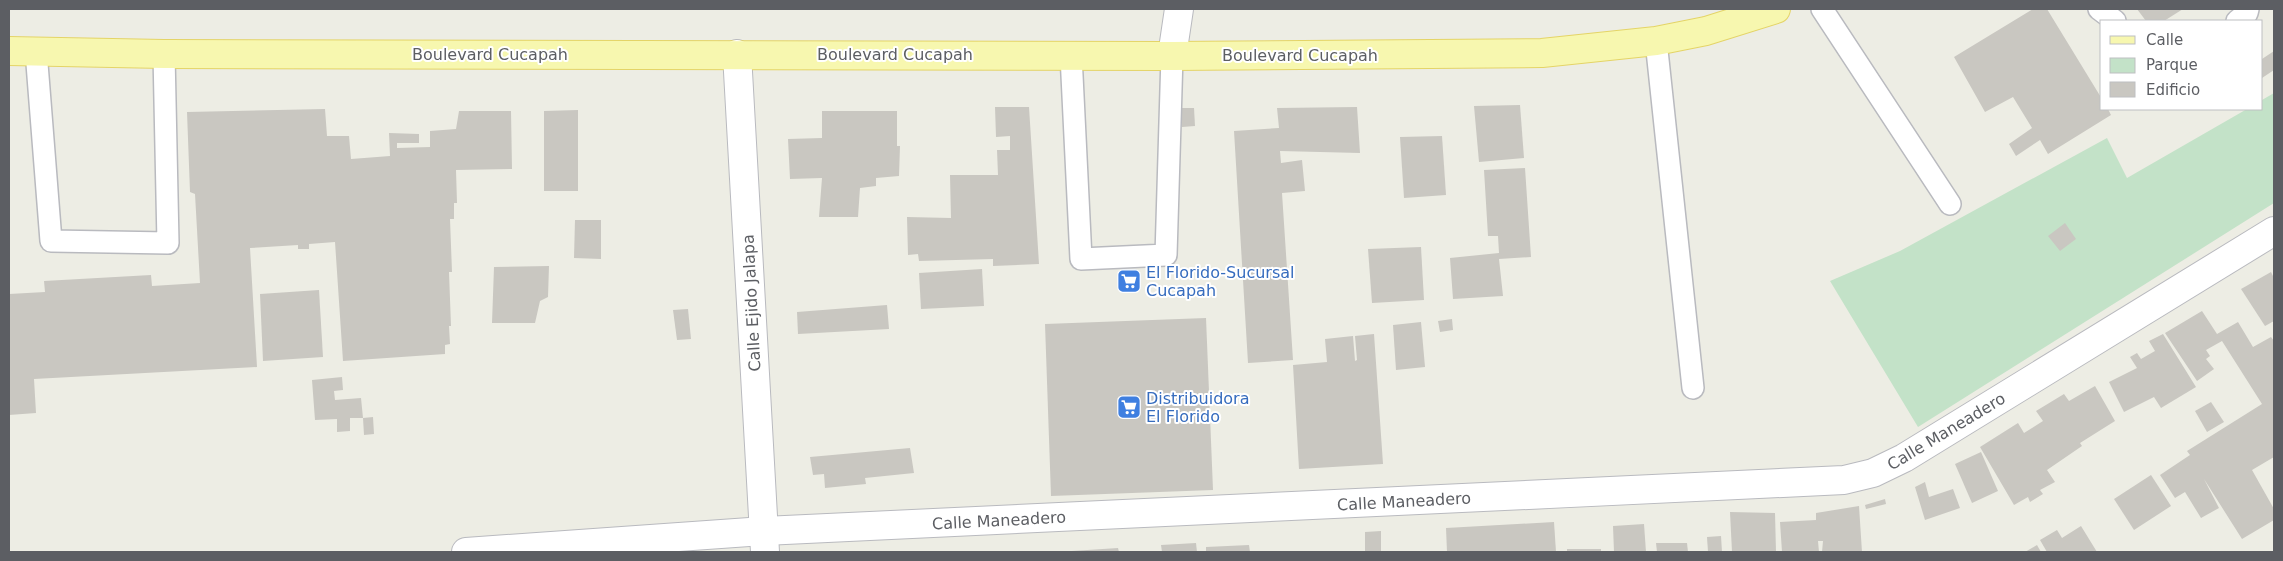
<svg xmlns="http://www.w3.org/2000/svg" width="2283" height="561" viewBox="0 0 2283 561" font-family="'DejaVu Sans',sans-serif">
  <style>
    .green { fill: #c3e2c8 }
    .building { fill: #c9c7c1 }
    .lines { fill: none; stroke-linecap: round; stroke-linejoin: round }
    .service-casing { stroke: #b9babf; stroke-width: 24 }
    .minor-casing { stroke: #b9babf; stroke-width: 30 }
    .tertiary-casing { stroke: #b9babf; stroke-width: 30 }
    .primary-casing { stroke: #e4d467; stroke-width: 30 }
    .service { stroke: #fff; stroke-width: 21 }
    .minor { stroke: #fff; stroke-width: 28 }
    .tertiary { stroke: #fff; stroke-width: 28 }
    .primary { stroke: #f7f7af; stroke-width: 28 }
    .labels { text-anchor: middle; stroke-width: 4; stroke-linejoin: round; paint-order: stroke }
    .street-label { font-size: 16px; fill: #5c5e63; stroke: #fff }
    .shop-label { font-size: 16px; fill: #366cbe; stroke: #fff; text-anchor: start }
  </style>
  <rect width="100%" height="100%" fill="#edede4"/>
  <!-- green -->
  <path class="green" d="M2274,93V203L1918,427L1830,281L1900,251L2107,138L2127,178L2247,109H2262V100Z"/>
  <!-- building -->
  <g class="building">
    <path d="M2033,9H2047L2102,99V109H2108L2111,115L2048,154L2040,140L2016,156L2009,144L2032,128L2013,97L1985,112L1954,57Z"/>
    <path d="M2137,9H2183L2164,21H2146Z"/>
    <path d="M2274,51V70L2262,78V59Z"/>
    <path d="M1520,105L1524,158L1479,162L1474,106Z"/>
    <path d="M995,107H1029L1039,264L993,266V259L919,261L918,254L908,255L907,217L951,218L950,175H998L997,150H1010V136L996,137Z"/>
    <path d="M1357,107L1360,153L1280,151L1281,163L1302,160L1305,191L1282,193L1293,360L1248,363L1234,131L1279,128L1277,108Z"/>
    <path d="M1181,108H1194L1195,126L1182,127Z"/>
    <path d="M325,109L327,136H349L351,159L390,156L389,133L419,134V143H397V148L430,147V131L456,129L459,111H511L512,169L456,170L457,203H454V219H450L452,272H449L451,326H449L450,344L445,345V354L343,361L335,242L309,244V249H298V245L250,248L257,367L34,379L36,413L9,415V294L45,292L44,281L151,275L152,286L200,283L195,194L190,192L187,112Z"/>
    <path d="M578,110V191H544V111Z"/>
    <path d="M822,111H897V146H900L899,176L876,178V186L860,188L858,217H819L822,178L790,179L788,139L822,138Z"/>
    <path d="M1442,136L1446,195L1404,198L1400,137Z"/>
    <path d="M1525,168L1531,257L1499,259L1503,296L1453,299L1450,258L1499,253L1498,236H1488L1484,170Z"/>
    <path d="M575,220H601V259L574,258Z"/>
    <path d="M2065,223L2076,239L2060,251L2048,236Z"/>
    <path d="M1421,247L1424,300L1372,303L1368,249Z"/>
    <path d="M549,266L548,297L540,301L535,323H492L494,267Z"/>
    <path d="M982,269L984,306L921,309L919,273Z"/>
    <path d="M2271,272L2274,278V321L2265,326L2241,289Z"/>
    <path d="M319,290L323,357L263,361L260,294Z"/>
    <path d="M887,305L889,329L798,334L797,312Z"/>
    <path d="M688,309L691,339L677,340L673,310Z"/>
    <path d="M2202,311L2217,334L2238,322L2253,347L2271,337L2274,341V457L2252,470L2274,509V520L2242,539L2204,479L2219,508L2201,518L2185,492L2175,498L2160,475L2190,455L2187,451L2262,404L2222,341L2206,350L2210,356L2206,359L2214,369L2197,381L2165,333Z"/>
    <path d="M1206,318L1213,490L1051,496L1045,324Z"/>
    <path d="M1452,319L1453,330L1440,332L1438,321Z"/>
    <path d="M1421,322L1425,367L1396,370L1393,325Z"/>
    <path d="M1374,334L1383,464L1299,469L1293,365L1327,362L1325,339L1353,336L1355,361L1357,360L1355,336Z"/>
    <path d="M2163,334L2196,387L2161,408L2154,397L2124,412L2109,382L2137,368L2130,357L2137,353L2141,359L2155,351L2149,341Z"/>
    <path d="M342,377L343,390L334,391L335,400L361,398L363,418L373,417L374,434L364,435L363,418H350V431L337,432V419L315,420L312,380Z"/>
    <path d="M2095,386L2115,421L2080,443L2082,446L2047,470L2055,482L2040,490L2043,494L2030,502L2028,497L2014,505L1980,447L2018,423L2024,433L2043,421L2036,411L2064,394L2069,401Z"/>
    <path d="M2211,402L2224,422L2207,432L2195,411Z"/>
    <path d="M910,448L914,473L865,478L866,484L825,488L824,474L813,475L810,457Z"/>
    <path d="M1981,452L1998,491L1972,503L1955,464Z"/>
    <path d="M2151,475L2171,506L2134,530L2114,499Z"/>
    <path d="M1925,482L1929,497L1953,489L1960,508L1925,520L1915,487Z"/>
    <path d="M1885,499L1886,504L1866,509L1865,505Z"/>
    <path d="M1859,506L1862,552H1822L1823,541H1818L1819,552H1782L1780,522L1816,520V513Z"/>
    <path d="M1730,512L1775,513L1776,552H1732Z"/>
    <path d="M1554,522L1556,552H1447L1446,528Z"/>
    <path d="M1644,524L1646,552H1614L1613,526Z"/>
    <path d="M2081,526L2097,552H2047L2040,540L2057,530L2062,538Z"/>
    <path d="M1381,531V552H1365V532Z"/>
    <path d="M1721,536L1722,552H1708L1707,537Z"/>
    <path d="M1196,543L1197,552H1162L1161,545Z"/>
    <path d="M1656,543H1687L1688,552H1657Z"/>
    <path d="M1249,545L1250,552H1206V547Z"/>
    <path d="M2037,545L2041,552H2025Z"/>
    <path d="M1118,548L1119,552H1072V551Z"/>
    <rect x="1567" y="549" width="34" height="3"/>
  </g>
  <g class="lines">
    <!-- service casing -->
    <g class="service-casing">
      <g id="service">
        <path d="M1822,9L1950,204"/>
        <path d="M2099,9L2115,21"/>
        <path d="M2237,21L2247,13L2248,9"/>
        <path d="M1656,41L1693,388"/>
        <path d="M36,51L51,241L168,243L164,54"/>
        <path d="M1071,55L1081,259L1166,255L1172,56"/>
      </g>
    </g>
    <!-- minor casing -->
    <g class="minor-casing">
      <g id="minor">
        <path d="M737,54L765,552"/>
        <path d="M466,552L764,531L1844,480L1873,473L1904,458L2274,231"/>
      </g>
    </g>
    <!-- tertiary casing -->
    <g class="tertiary-casing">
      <path id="tertiary" d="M1172,56L1179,9"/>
    </g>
    <!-- primary casing -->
    <g class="primary-casing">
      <path id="primary" d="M9,51L164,54L1172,56L1542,53L1656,41L1706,31L1776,9"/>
    </g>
    <!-- service -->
    <use href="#service" class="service"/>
    <!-- minor -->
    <use href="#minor" class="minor"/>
    <!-- tertiary -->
    <use href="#tertiary" class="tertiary"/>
    <!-- primary -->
    <use href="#primary" class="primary"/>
  </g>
  <!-- icons -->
  <defs>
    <g id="supermarket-square" transform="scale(1.25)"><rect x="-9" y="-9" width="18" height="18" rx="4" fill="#3f7fe0" stroke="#fff"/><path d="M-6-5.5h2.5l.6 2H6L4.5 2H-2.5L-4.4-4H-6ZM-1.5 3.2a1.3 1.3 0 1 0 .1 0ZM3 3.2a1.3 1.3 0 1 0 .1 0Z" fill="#fff"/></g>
  </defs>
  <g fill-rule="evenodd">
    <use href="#supermarket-square" x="1129" y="281"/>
    <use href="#supermarket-square" x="1129" y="407"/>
  </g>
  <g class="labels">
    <!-- street labels -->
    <g class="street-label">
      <text x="490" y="60">Boulevard Cucapah</text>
      <text x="895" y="60">Boulevard Cucapah</text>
      <text x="1300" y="61">Boulevard Cucapah</text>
      <text transform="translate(751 303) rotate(-93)" y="6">Calle Ejido Jalapa</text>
      <text transform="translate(1946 431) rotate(-31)" y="6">Calle Maneadero</text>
      <text transform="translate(1404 501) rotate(-3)" y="6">Calle Maneadero</text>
      <text transform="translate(999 520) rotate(-3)" y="6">Calle Maneadero</text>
    </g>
    <!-- shop labels -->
    <g class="shop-label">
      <text x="1146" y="278">El Florido-Sucursal<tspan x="1146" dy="18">Cucapah</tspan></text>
      <text x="1146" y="404">Distribuidora<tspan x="1146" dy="18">El Florido</tspan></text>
    </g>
  </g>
  <!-- border -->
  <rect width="2283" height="561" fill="none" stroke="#5c5e63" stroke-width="20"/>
  <!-- legend -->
  <rect x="2100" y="20" width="162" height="90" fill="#ffffff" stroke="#bebfc1"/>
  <rect x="2110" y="36" width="25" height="8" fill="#f7f7af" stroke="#bebfc1"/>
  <text x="2146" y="45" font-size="15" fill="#5c5e63">Calle</text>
  <rect x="2110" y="58" width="25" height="15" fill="#c3e2c8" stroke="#bebfc1"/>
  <text x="2146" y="70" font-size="15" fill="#5c5e63">Parque</text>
  <rect x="2110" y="82" width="25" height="15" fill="#c9c7c1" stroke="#bebfc1"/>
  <text x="2146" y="95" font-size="15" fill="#5c5e63">Edificio</text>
</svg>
